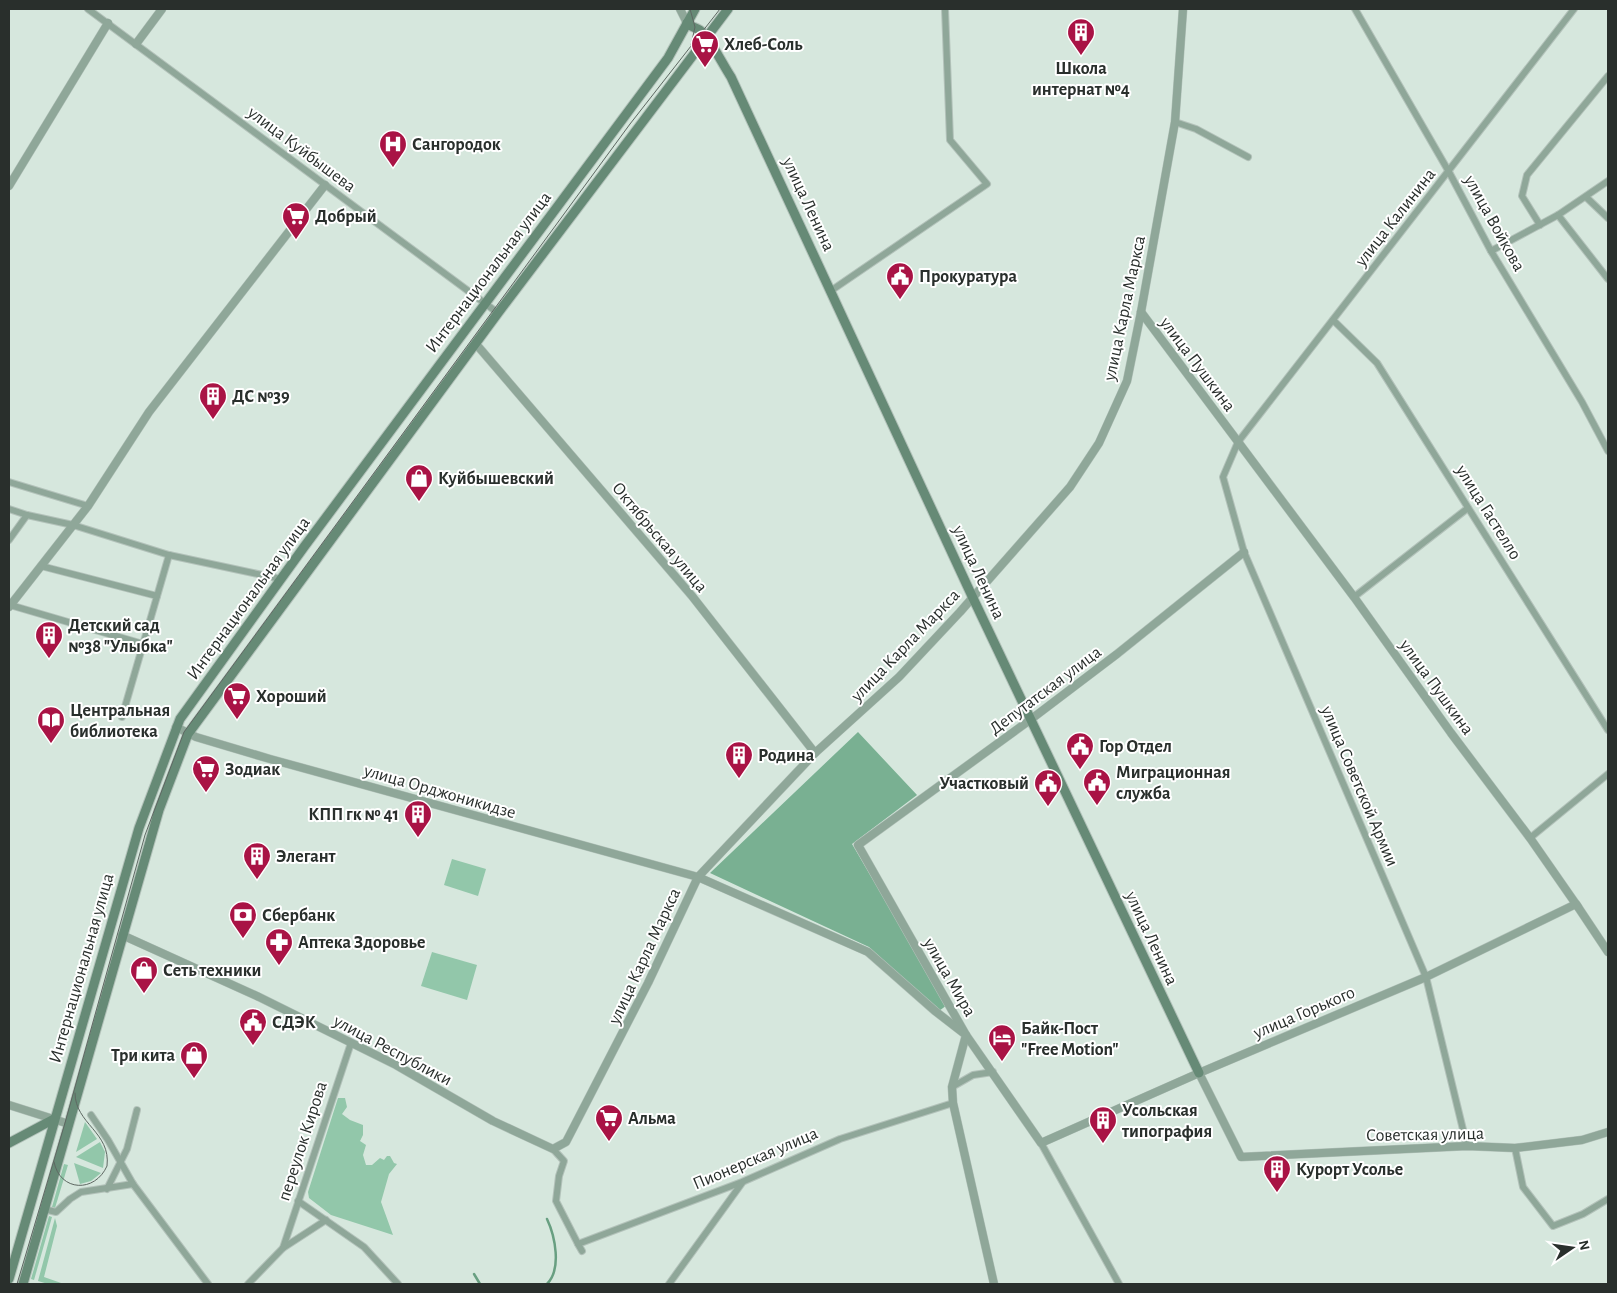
<svg xmlns="http://www.w3.org/2000/svg" width="1617" height="1293" viewBox="0 0 1617 1293" font-family="'Alegreya Sans',sans-serif">
  <style>
    .green { fill: #92c7aa }
    .forest { fill: #79b092 }
    .lines { fill: none; stroke-linecap: round; stroke-linejoin: round }
    .stream { stroke: #689f81; stroke-width: 2.5 }
    .minor-casing { stroke: #b3c2ba; stroke-width: 8 }
    .tertiary-casing { stroke: #b3c2ba; stroke-width: 9 }
    .secondary-casing { stroke: #b3c2ba; stroke-width: 11 }
    .minor { stroke: #8fa799; stroke-width: 6 }
    .tertiary { stroke: #8fa799; stroke-width: 8 }
    .secondary { stroke: #668a76; stroke-width: 9 }
    .tram { stroke: #5e6762; stroke-width: 1 }
    .labels { text-anchor: middle; stroke-width: 4; stroke-linejoin: round; paint-order: stroke }
    .poi-label { font-size: 18px; font-weight: bold; fill: #292f2c; stroke: #fff; text-anchor: start }
    .street-label { font-size: 18px; fill: #292f2c; stroke: #fff }
  </style>
  <rect width="100%" height="100%" fill="#d6e7dd"/>
  <!-- green -->
  <g class="green">
    <path d="M452,859L486,869L478,896L444,885Z"/>
    <path d="M432,952L477,965L467,1000L421,986Z"/>
    <path d="M338,1098H345L347,1107L342,1114L350,1120L363,1125V1135L360,1141L366,1145L363,1155L366,1165H372L380,1158L384,1160L387,1156H390L394,1163L397,1164L389,1174L381,1202L393,1235L331,1215L309,1198L308,1192Z"/>
    <path d="M85,1122L97,1139L76,1152Z"/>
    <path d="M100,1142L105,1152L103,1168L76,1157Z"/>
    <path d="M74,1163L101,1173L91,1181L80,1184Z"/>
    <path d="M64,1164L68,1165L55,1208L52,1207Z"/>
    <path d="M49,1216L52,1217L34,1280L31,1279Z"/>
    <path d="M55,1218L57,1226L44,1277L64,1284H48L38,1281Z"/>
  </g>
  <!-- forest -->
  <path class="forest" d="M858,732L917,795L852,844L947,1005L939,1011L869,947L710,873Z"/>
  <g class="lines">
    <!-- stream -->
    <g class="stream">
      <path d="M547,1219C555,1236 562,1269 547,1284"/>
      <path d="M474,1274L480,1284"/>
    </g>
    <!-- minor casing -->
    <g class="minor-casing">
      <g id="minor">
        <path d="M88,9L498,313"/>
        <path d="M1355,9L1449,172L1491,251L1582,402L1608,451"/>
        <path d="M1175,122L1196,129L1248,157"/>
        <path d="M1586,197L1608,218"/>
        <path d="M1558,215L1608,279"/>
        <path d="M1540,225L1522,196L1527,175L1608,76"/>
        <path d="M1491,251L1558,215L1608,181"/>
        <path d="M832,290L987,184L950,140L945,9"/>
        <path d="M1333,320L1377,363L1608,730"/>
        <path d="M9,482L88,506"/>
        <path d="M9,509L27,515"/>
        <path d="M9,540L27,515L73,525L169,555L281,579"/>
        <path d="M41,566L157,596"/>
        <path d="M1354,597L1468,508"/>
        <path d="M10,605L143,644"/>
        <path d="M122,717L169,555"/>
        <path d="M1530,838L1608,774"/>
        <path d="M952,1087L973,1075L993,1072"/>
        <path d="M91,1115L108,1140L133,1184L208,1284"/>
        <path d="M1041,1143L1119,1284"/>
        <path d="M1467,1146L1426,977L1244,552L1223,477L1238,442L1574,9"/>
        <path d="M1515,1148L1523,1187L1553,1226L1583,1214L1608,1199"/>
        <path d="M553,1149L564,1161L559,1176L556,1201L578,1244"/>
        <path d="M107,1189L127,1149L137,1110"/>
        <path d="M298,1201L364,1247L398,1284"/>
        <path d="M44,1209L56,1212L70,1199L81,1192L133,1184"/>
        <path d="M283,1248L326,1220"/>
        <path d="M582,1251L578,1244L742,1182L840,1139L953,1103"/>
        <path d="M248,1284L283,1248L351,1043"/>
        <path d="M669,1284L742,1183"/>
      </g>
    </g>
    <!-- tertiary casing -->
    <g class="tertiary-casing">
      <g id="tertiary">
        <path d="M680,9L687,23"/>
        <path d="M136,44L162,9"/>
        <path d="M9,186L108,23"/>
        <path d="M1141,312L1354,597L1451,733L1530,838L1578,907"/>
        <path d="M476,344L692,596L815,753"/>
        <path d="M1244,552L1117,654L1030,720L858,845L966,1035L1041,1143L1199,1073L1426,977L1576,904L1608,952"/>
        <path d="M9,607L88,506L149,412L325,185"/>
        <path d="M176,727L196,737L270,759L698,877L868,952L935,1011L966,1035L952,1087L953,1103L994,1284"/>
        <path d="M122,935L259,997L396,1065L493,1121L553,1149L566,1142L648,983L698,877L815,753L899,677L960,612L1070,487L1099,443L1127,381L1141,312L1175,122L1183,9"/>
        <path d="M1199,1073L1241,1157L1467,1146L1515,1148L1582,1140L1608,1132"/>
        <path d="M9,1105L69,1124"/>
      </g>
    </g>
    <!-- secondary casing -->
    <g class="secondary-casing">
      <g id="secondary">
        <path d="M687,23C691,28 698,27 703,33C714,46 722,63 731,77L972,596L1199,1073"/>
        <path d="M9,1143L54,1119"/>
        <path d="M9,1279L139,828L180,719L304,547L668,58L695,9"/>
        <path d="M23,1284L159,810L188,734L498,313L728,9"/>
      </g>
    </g>
    <!-- minor -->
    <use href="#minor" class="minor"/>
    <!-- tertiary -->
    <use href="#tertiary" class="tertiary"/>
    <!-- secondary -->
    <use href="#secondary" class="secondary"/>
    <!-- tram -->
    <g class="tram">
      <path d="M690,9L695,27L691,45"/>
      <path d="M54,1162C60,1192 95,1193 107,1166C111,1132 75,1124 75,1093"/>
      <path d="M17,1284L65,1123L145,835L184,732L630,124L720,9"/>
    </g>
  </g>
  <!-- icons -->
  <defs>
    <g id="building-pin" transform="scale(1.4375)"><path d="M0 17L-7.5 6A9.5 9.5 0 1 1 7.5 6Z" fill="#a91345" stroke="#fff"/><path d="M-4-6H4V6H1V3H-1V6H-4ZM-2.5-4.3h1.7v1.8h-1.7ZM.8-4.3h1.7v1.8H.8ZM-2.5-1h1.7V.8h-1.7ZM.8-1h1.7V.8H.8Z" fill="#fff"/></g>
    <g id="supermarket-pin" transform="scale(1.4375)"><path d="M0 17L-7.5 6A9.5 9.5 0 1 1 7.5 6Z" fill="#a91345" stroke="#fff"/><path d="M-6-5.5h2.5l.6 2H6L4.5 2H-2.5L-4.4-4H-6ZM-1.5 3.2a1.3 1.3 0 1 0 .1 0ZM3 3.2a1.3 1.3 0 1 0 .1 0Z" fill="#fff"/></g>
    <g id="hospital-pin" transform="scale(1.4375)"><path d="M0 17L-7.5 6A9.5 9.5 0 1 1 7.5 6Z" fill="#a91345" stroke="#fff"/><path d="M-5-5h3v3.5h4V-5h3V5h-3V1.5h-4V5h-3Z" fill="#fff"/></g>
    <g id="civic-pin" transform="scale(1.4375)"><path d="M0 17L-7.5 6A9.5 9.5 0 1 1 7.5 6Z" fill="#a91345" stroke="#fff"/><path d="M-.6-6.5H3V-4.5H.6V-3L4-1V1h2V6H-6V1h2V-1L-.6-3ZM-1.2 2.5V6h2.4V2.5Z" fill="#fff"/></g>
    <g id="shop-pin" transform="scale(1.4375)"><path d="M0 17L-7.5 6A9.5 9.5 0 1 1 7.5 6Z" fill="#a91345" stroke="#fff"/><path d="M-5-2.5h2.3a2.7 3.5 0 0 1 5.4 0H5L5.5 6h-11ZM-1.5-2.5h3a1.5 2.3 0 0 0-3 0Z" fill="#fff"/></g>
    <g id="library-pin" transform="scale(1.4375)"><path d="M0 17L-7.5 6A9.5 9.5 0 1 1 7.5 6Z" fill="#a91345" stroke="#fff"/><path d="M-6-4Q-3-5.5-.7-3.5V5Q-3 3-6 4ZM6-4Q3-5.5 .7-3.5V5Q3 3 6 4Z" fill="#fff"/></g>
    <g id="bank-pin" transform="scale(1.4375)"><path d="M0 17L-7.5 6A9.5 9.5 0 1 1 7.5 6Z" fill="#a91345" stroke="#fff"/><path d="M-6-4H6V4H-6ZM0-2.3a2.3 2.3 0 1 0 0 4.6a2.3 2.3 0 1 0 0-4.6Z" fill="#fff"/></g>
    <g id="pharmacy-pin" transform="scale(1.4375)"><path d="M0 17L-7.5 6A9.5 9.5 0 1 1 7.5 6Z" fill="#a91345" stroke="#fff"/><path d="M-2-6h4v4h4v4h-4v4h-4v-4h-4v-4h4Z" fill="#fff"/></g>
    <g id="hotel-pin" transform="scale(1.4375)"><path d="M0 17L-7.5 6A9.5 9.5 0 1 1 7.5 6Z" fill="#a91345" stroke="#fff"/><path d="M-6-4.5h1.5V1H6V5H4.5V3h-9V5H-6ZM-4 0a1.8 1.8 0 1 1 3.6 0ZM.5 0V-2.5h3Q6-2.5 6 0Z" fill="#fff"/></g>
  </defs>
  <g fill-rule="evenodd">
    <use href="#building-pin" x="1081" y="32"/>
    <use href="#supermarket-pin" x="705" y="44"/>
    <use href="#hospital-pin" x="393" y="144"/>
    <use href="#supermarket-pin" x="296" y="216"/>
    <use href="#civic-pin" x="900" y="276"/>
    <use href="#building-pin" x="213" y="396"/>
    <use href="#shop-pin" x="419" y="478"/>
    <use href="#building-pin" x="49" y="635"/>
    <use href="#supermarket-pin" x="237" y="696"/>
    <use href="#library-pin" x="51" y="720"/>
    <use href="#civic-pin" x="1080" y="746"/>
    <use href="#building-pin" x="739" y="755"/>
    <use href="#supermarket-pin" x="206" y="769"/>
    <use href="#civic-pin" x="1097" y="782"/>
    <use href="#civic-pin" x="1048" y="783"/>
    <use href="#building-pin" x="418" y="814"/>
    <use href="#building-pin" x="257" y="856"/>
    <use href="#bank-pin" x="243" y="915"/>
    <use href="#pharmacy-pin" x="279" y="942"/>
    <use href="#shop-pin" x="144" y="970"/>
    <use href="#civic-pin" x="253" y="1022"/>
    <use href="#hotel-pin" x="1002" y="1038"/>
    <use href="#shop-pin" x="194" y="1055"/>
    <use href="#supermarket-pin" x="609" y="1118"/>
    <use href="#building-pin" x="1103" y="1120"/>
    <use href="#building-pin" x="1277" y="1169"/>
  </g>
  <g class="labels">
    <!-- poi labels -->
    <g class="poi-label">
      <text x="724" y="50">Хлеб-Соль</text>
      <text x="1081" y="74" text-anchor="middle">Школа<tspan x="1081" dy="21">интернат №4</tspan></text>
      <text x="412" y="150">Сангородок</text>
      <text x="315" y="222">Добрый</text>
      <text x="919" y="282">Прокуратура</text>
      <text x="232" y="402">ДС №39</text>
      <text x="438" y="484">Куйбышевский</text>
      <text x="68" y="631">Детский сад<tspan x="68" dy="21">№38 "Улыбка"</tspan></text>
      <text x="256" y="702">Хороший</text>
      <text x="70" y="716">Центральная<tspan x="70" dy="21">библиотека</tspan></text>
      <text x="1099" y="752">Гор Отдел</text>
      <text x="758" y="761">Родина</text>
      <text x="225" y="775">Зодиак</text>
      <text x="1116" y="778">Миграционная<tspan x="1116" dy="21">служба</tspan></text>
      <text x="1029" y="789" text-anchor="end">Участковый</text>
      <text x="399" y="820" text-anchor="end">КПП гк № 41</text>
      <text x="276" y="862">Элегант</text>
      <text x="262" y="921">Сбербанк</text>
      <text x="298" y="948">Аптека Здоровье</text>
      <text x="163" y="976">Сеть техники</text>
      <text x="272" y="1028">СДЭК</text>
      <text x="1021" y="1034">Байк-Пост<tspan x="1021" dy="21">"Free Motion"</tspan></text>
      <text x="175" y="1061" text-anchor="end">Три кита</text>
      <text x="1122" y="1116">Усольская<tspan x="1122" dy="21">типография</tspan></text>
      <text x="628" y="1124">Альма</text>
      <text x="1296" y="1175">Курорт Усолье</text>
    </g>
    <!-- street labels -->
    <g class="street-label">
      <text transform="translate(302 149) rotate(37)" y="6">улица Куйбышева</text>
      <text transform="translate(809 204) rotate(65)" y="6">улица Ленина</text>
      <text transform="translate(1395 217) rotate(-52)" y="6">улица Калинина</text>
      <text transform="translate(1495 223) rotate(61)" y="6">улица Войкова</text>
      <text transform="translate(488 272) rotate(-53)" y="6">Интернациональная улица</text>
      <text transform="translate(1124 308) rotate(-78)" y="6">улица Карла Маркса</text>
      <text transform="translate(1198 364) rotate(53)" y="6">улица Пушкина</text>
      <text transform="translate(1489 512) rotate(58)" y="6">улица Гастелло</text>
      <text transform="translate(660 537) rotate(50)" y="6">Октябрьская улица</text>
      <text transform="translate(979 572) rotate(65)" y="6">улица Ленина</text>
      <text transform="translate(248 598) rotate(-54)" y="6">Интернациональная улица</text>
      <text transform="translate(905 645) rotate(-46)" y="6">улица Карла Маркса</text>
      <text transform="translate(1437 687) rotate(54)" y="6">улица Пушкина</text>
      <text transform="translate(1045 690) rotate(-37)" y="6">Депутатская улица</text>
      <text transform="translate(1360 786) rotate(67)" y="6">улица Советской Армии</text>
      <text transform="translate(440 791) rotate(16)" y="6">улица Орджоникидзе</text>
      <text transform="translate(1152 938) rotate(65)" y="6">улица Ленина</text>
      <text transform="translate(644 956) rotate(-65)" y="6">улица Карла Маркса</text>
      <text transform="translate(81 968) rotate(-74)" y="6">Интернациональная улица</text>
      <text transform="translate(950 977) rotate(60)" y="6">улица Мира</text>
      <text transform="translate(1304 1012) rotate(-23)" y="6">улица Горького</text>
      <text transform="translate(393 1050) rotate(28)" y="6">улица Республики</text>
      <text transform="translate(1425 1134) rotate(-1)" y="6">Советская улица</text>
      <text transform="translate(302 1141) rotate(-72)" y="6">переулок Кирова</text>
      <text transform="translate(755 1158) rotate(-23)" y="6">Пионерская улица</text>
    </g>
  </g>
  <!-- border -->
  <rect width="1617" height="1293" fill="none" stroke="#292f2c" stroke-width="20"/>
  <!-- north arrow -->
  <g transform="translate(1572 1248) rotate(77)" stroke="#ffffff" stroke-width="4" paint-order="stroke">
  <path d="M0-4L9 19L0 12L-9 19Z" fill="#292f2c"/>
  <text y="-8" font-size="14" font-weight="bold" text-anchor="middle" fill="#292f2c">N</text>
  </g>
</svg>
